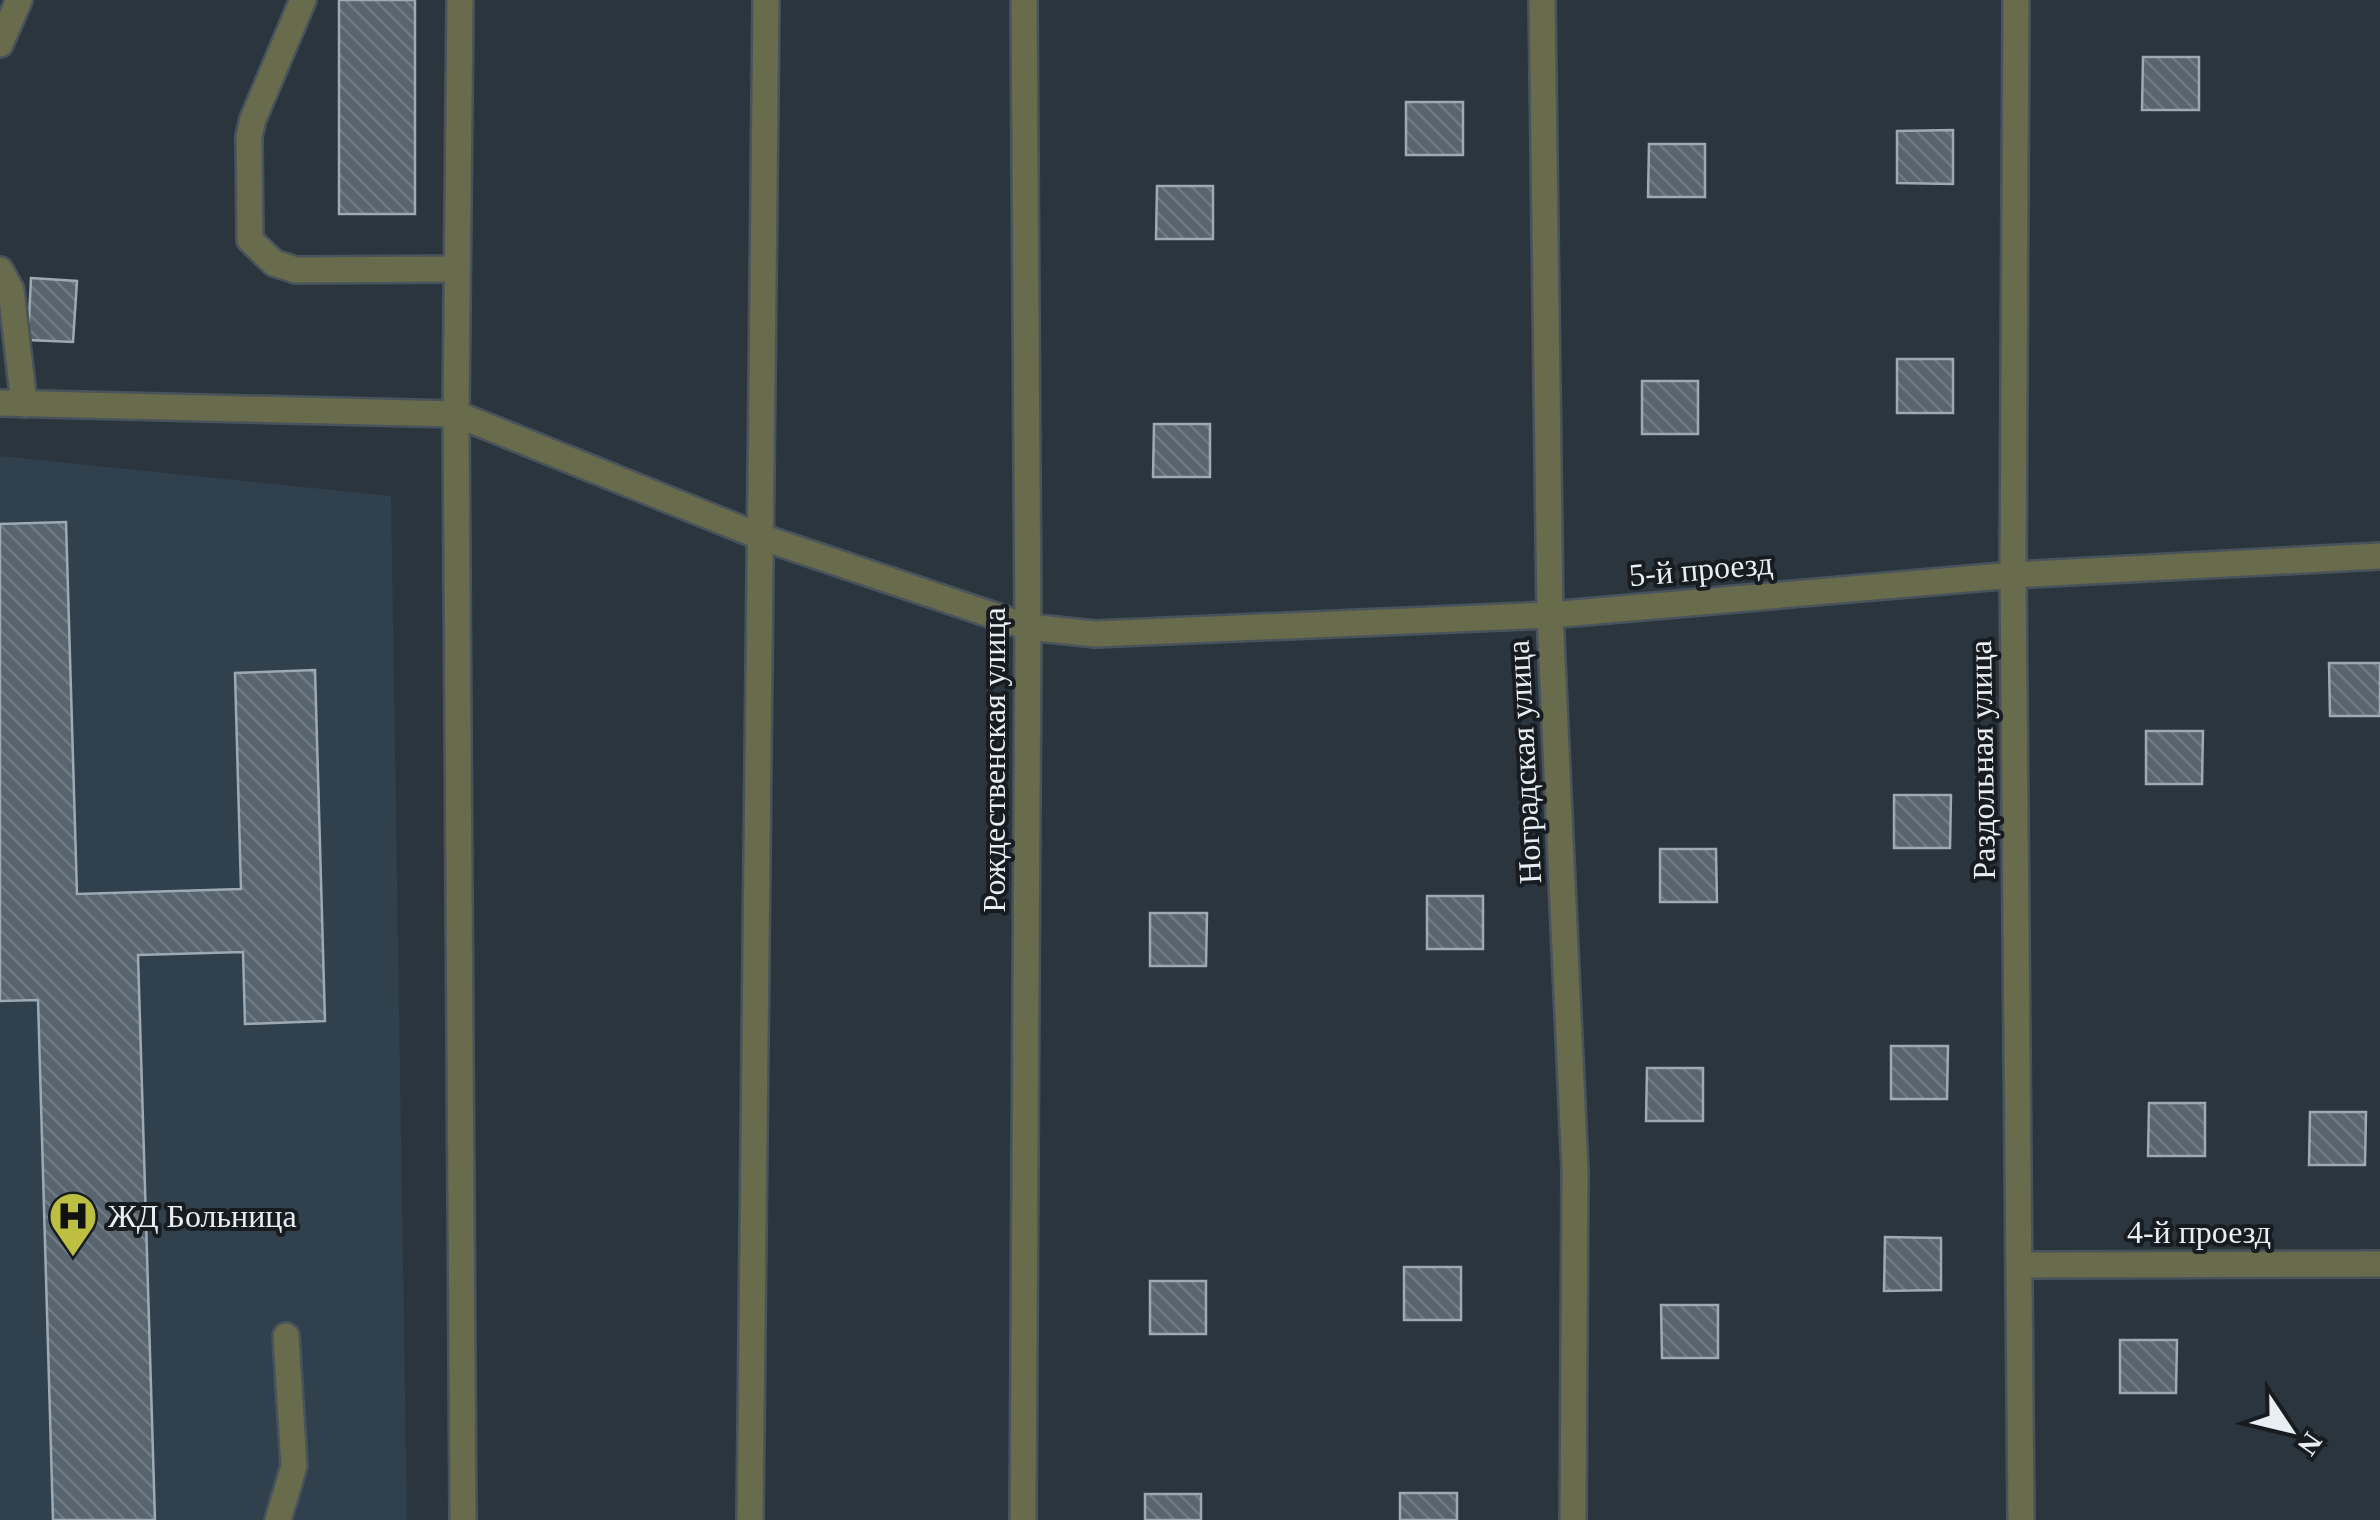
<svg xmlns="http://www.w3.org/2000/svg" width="2380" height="1520" viewBox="0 0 2380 1520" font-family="Georgia,serif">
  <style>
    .built { fill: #30414d }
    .building { fill: url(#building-back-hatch); stroke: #9caab5; stroke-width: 2.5 }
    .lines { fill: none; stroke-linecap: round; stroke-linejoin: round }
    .minor-casing { stroke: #48535b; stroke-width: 30 }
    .minor { stroke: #696b4d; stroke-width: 25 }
    .labels { text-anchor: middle; stroke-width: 8; stroke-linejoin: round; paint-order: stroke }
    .street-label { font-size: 32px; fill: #e7eff4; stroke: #171c20 }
    .poi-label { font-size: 32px; fill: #e7eff4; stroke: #171c20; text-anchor: start }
  </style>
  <defs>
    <pattern id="building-back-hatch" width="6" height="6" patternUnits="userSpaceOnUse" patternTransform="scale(2.5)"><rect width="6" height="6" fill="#58656e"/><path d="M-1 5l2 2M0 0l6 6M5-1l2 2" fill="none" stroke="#707b83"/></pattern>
  </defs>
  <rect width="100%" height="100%" fill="#2a353e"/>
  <!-- built -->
  <path class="built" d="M0,456L391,496L407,1520H0Z"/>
  <!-- building -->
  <g class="building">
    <rect x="339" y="0" width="76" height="214"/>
    <path d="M2143,57H2199V110H2142Z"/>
    <rect x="1406" y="102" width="57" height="53"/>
    <path d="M1953,130V184L1897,183V131Z"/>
    <path d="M1649,144H1705V197H1648Z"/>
    <path d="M1157,186H1213V239H1156Z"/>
    <path d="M31,278L77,281L73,342L28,340Z"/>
    <rect x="1897" y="359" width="56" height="54"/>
    <rect x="1642" y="381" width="56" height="53"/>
    <path d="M1154,424H1210V477H1153Z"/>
    <path d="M66,522L77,894L241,889L235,673L315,670L325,1021L245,1024L243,952L138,955L155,1520H53L38,1000L0,1001V524Z"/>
    <path d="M2329,663H2380V716H2330Z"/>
    <path d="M2146,731H2203L2202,784H2146Z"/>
    <path d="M1894,795H1951L1950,848H1894Z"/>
    <path d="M1660,849H1716L1717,902H1660Z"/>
    <rect x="1427" y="896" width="56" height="53"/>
    <path d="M1150,913H1207L1206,966H1150Z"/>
    <path d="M1891,1046H1948L1947,1099H1891Z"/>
    <path d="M1647,1068H1703V1121H1646Z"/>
    <path d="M2149,1103H2205V1156H2148Z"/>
    <path d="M2310,1112H2366L2365,1165H2309Z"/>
    <path d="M1885,1237L1941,1238V1290L1884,1291Z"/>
    <rect x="1404" y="1267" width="57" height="53"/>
    <rect x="1150" y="1281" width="56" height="53"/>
    <path d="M1661,1305H1718V1358H1662Z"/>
    <path d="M2120,1340H2177L2176,1393H2120Z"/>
    <rect x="1400" y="1493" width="57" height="27"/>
    <rect x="1145" y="1494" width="56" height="26"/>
  </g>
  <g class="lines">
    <!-- minor casing -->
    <g class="minor-casing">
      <g id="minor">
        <path d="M303,0L253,119L249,136L250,240L274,263L296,270L457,269"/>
        <path d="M460,0L456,414L463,1520"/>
        <path d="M1542,0L1550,615L1575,1171L1573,1520"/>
        <path d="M2016,0L2013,575L2021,1520"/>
        <path d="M0,44L19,0"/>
        <path d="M0,270L11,290L24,404"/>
        <path d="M0,403L456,414L761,537L1028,627L1095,634L1550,615L2013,575L2380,556"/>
        <path d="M2019,1265L2380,1264"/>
        <path d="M278,1520L294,1466L286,1336"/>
        <path d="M750,1520L766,0"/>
        <path d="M1023,1520L1028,627L1024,0"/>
      </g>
    </g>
    <!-- minor -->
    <use href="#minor" class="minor"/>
  </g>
  <!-- icons -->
  <defs>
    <g id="hospital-pin" transform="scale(2.5)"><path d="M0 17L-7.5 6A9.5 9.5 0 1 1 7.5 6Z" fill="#bdbf43" stroke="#171c20"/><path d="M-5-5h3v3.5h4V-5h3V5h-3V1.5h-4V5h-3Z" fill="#111"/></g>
  </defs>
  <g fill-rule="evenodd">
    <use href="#hospital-pin" x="73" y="1216"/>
  </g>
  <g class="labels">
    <!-- street labels -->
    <g class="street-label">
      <text transform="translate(1701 569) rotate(-5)" y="11">5-й проезд</text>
      <text transform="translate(994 760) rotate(-90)" y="11">Рождественская улица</text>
      <text transform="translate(1982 760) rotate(-91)" y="11">Раздольная улица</text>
      <text transform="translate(1524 762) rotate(-93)" y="11">Ноградская улица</text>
      <text x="2199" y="1243">4-й проезд</text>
    </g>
    <!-- poi labels -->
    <g class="poi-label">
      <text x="108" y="1227">ЖД Больница</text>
    </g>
  </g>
  <!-- north arrow -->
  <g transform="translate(2290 1430) rotate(125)" stroke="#171c20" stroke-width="8" paint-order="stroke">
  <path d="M0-8L18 38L0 25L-18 38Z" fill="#e7eff4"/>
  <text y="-15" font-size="28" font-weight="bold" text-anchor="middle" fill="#e7eff4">N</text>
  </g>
</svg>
